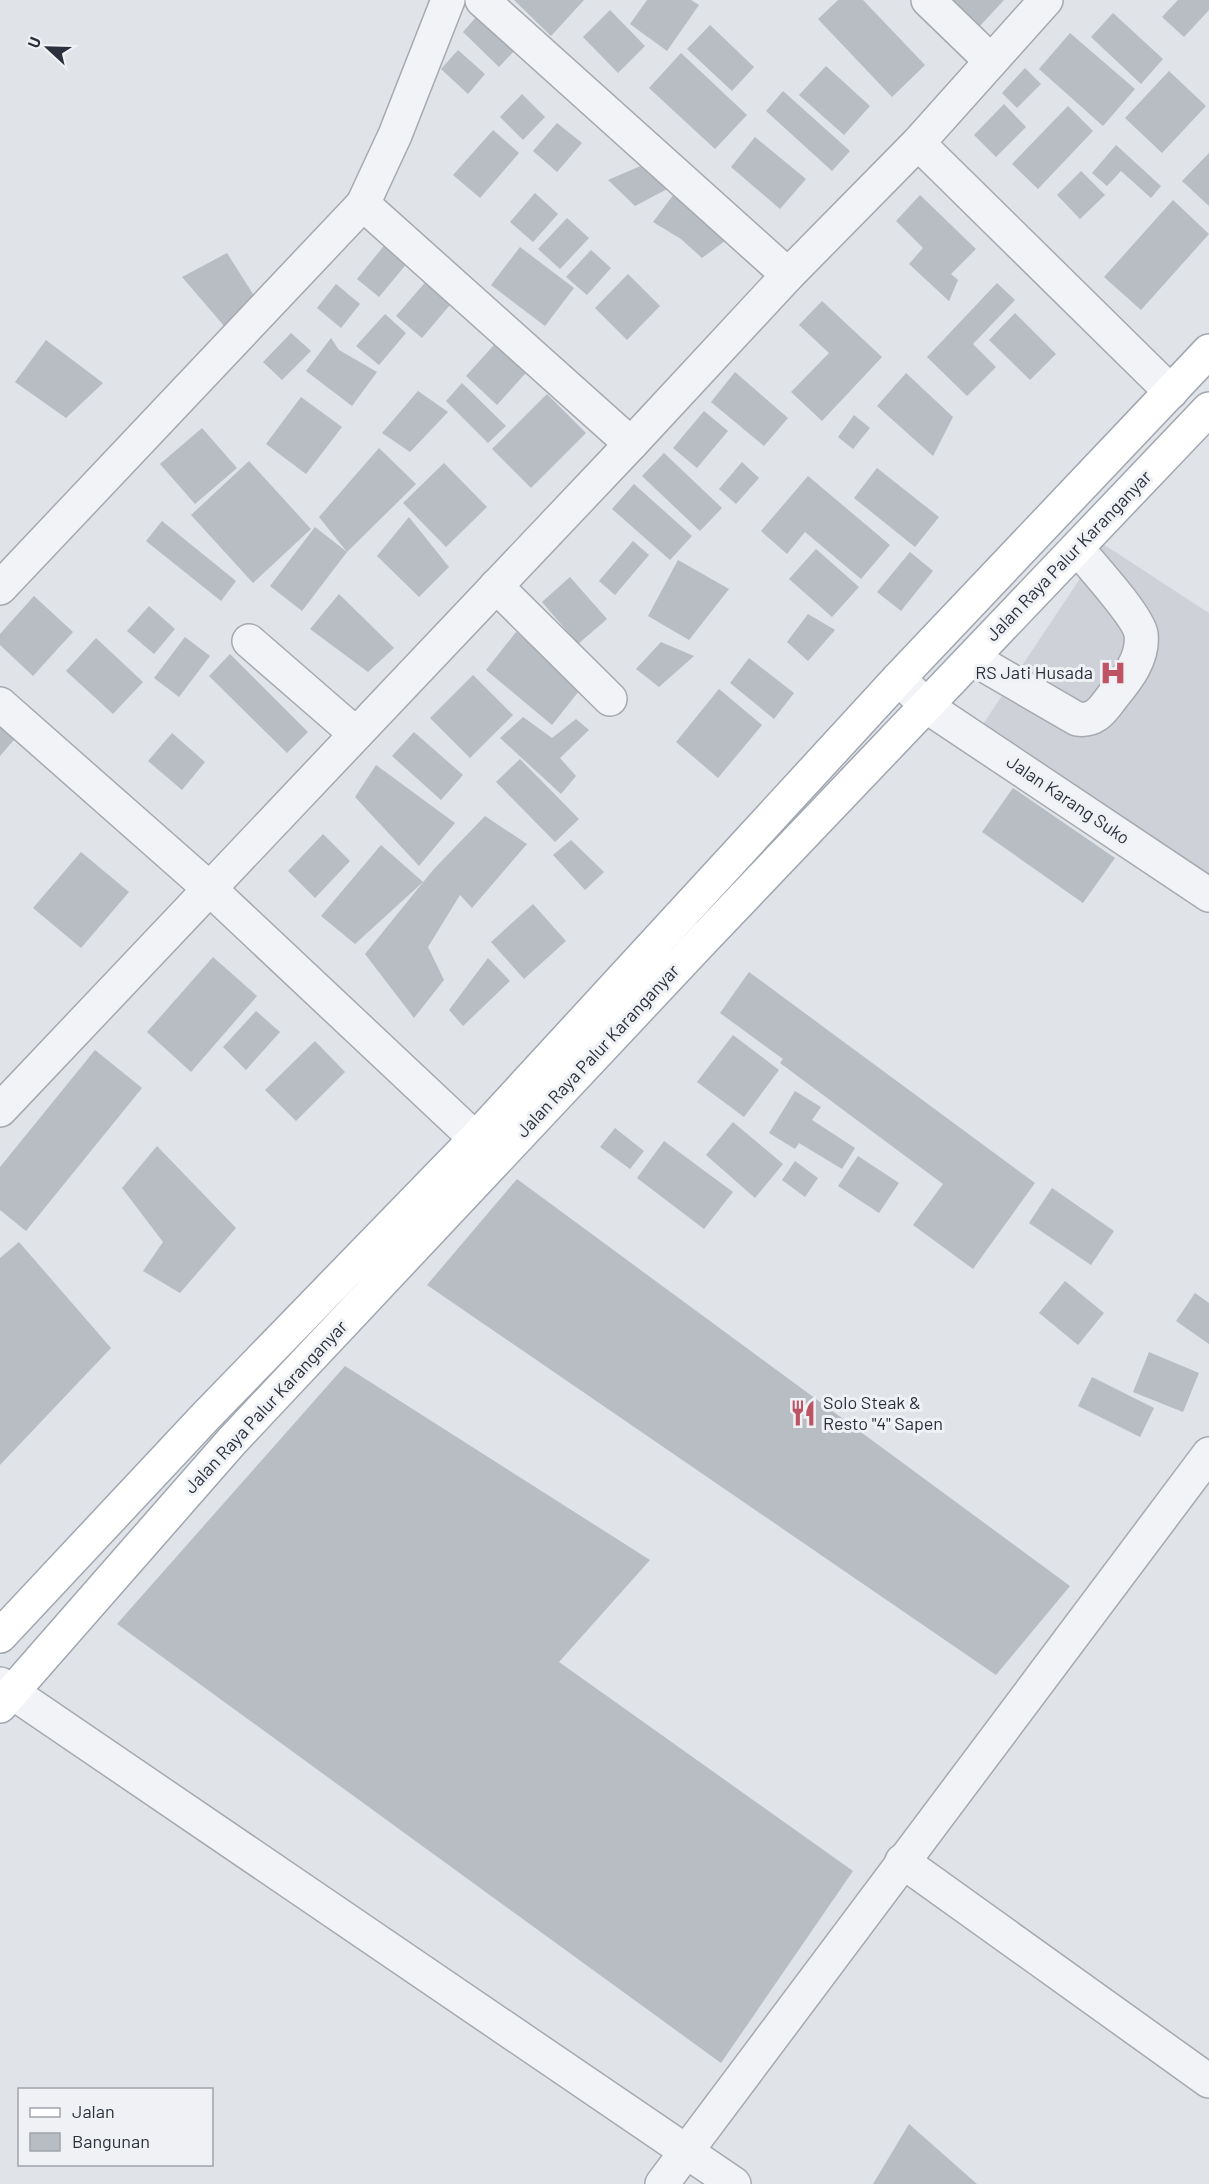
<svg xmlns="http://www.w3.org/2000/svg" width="1209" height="2184" viewBox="0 0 1209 2184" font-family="Barlow,sans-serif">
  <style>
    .built { fill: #ced2d8 }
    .building { fill: #b8bcc3 }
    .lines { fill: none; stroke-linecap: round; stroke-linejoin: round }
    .minor-casing { stroke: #a6aab0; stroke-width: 36 }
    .major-casing { stroke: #a0a7b1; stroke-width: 36 }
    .minor { stroke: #f2f3f6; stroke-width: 33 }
    .major { stroke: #fff; stroke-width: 33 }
    .labels { text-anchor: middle; stroke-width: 6; stroke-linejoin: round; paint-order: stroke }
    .street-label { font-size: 18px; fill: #2a313c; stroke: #eff1f5 }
    .poi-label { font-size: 18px; fill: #2a313c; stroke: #eff1f5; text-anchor: end }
  </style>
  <rect width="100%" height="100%" fill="#e0e3e7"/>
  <!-- built -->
  <path class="built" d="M1103,544L1209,613V875L983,724Z"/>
  <!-- building -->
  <g class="building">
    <path d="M514,0H584L551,36Z"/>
    <path d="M647,0H691L699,5L667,51L630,24Z"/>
    <path d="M838,0H863L925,65L892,97L818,19Z"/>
    <path d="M950,0H1004L979,27Z"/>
    <path d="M1178,0H1209V10L1184,37L1162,17Z"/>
    <path d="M610,10L645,46L618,73L583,37Z"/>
    <path d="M1113,13L1163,59L1141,84L1091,37Z"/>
    <path d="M478,15L515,50L499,67L463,32Z"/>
    <path d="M710,25L754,67L732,91L687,49Z"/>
    <path d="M1070,33L1135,89L1103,126L1039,69Z"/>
    <path d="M458,50L485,74L468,94L441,69Z"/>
    <path d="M681,53L747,115L715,149L649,88Z"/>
    <path d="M826,66L870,106L844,135L799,95Z"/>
    <path d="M1025,68L1041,84L1017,108L1002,93Z"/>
    <path d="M1169,71L1206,106L1162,153L1125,118Z"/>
    <path d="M783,91L850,151L832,171L766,111Z"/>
    <path d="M522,94L545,117L523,140L500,117Z"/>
    <path d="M1004,104L1026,127L996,157L974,135Z"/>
    <path d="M1068,106L1093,131L1038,189L1012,164Z"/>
    <path d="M557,123L582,143L557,172L533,151Z"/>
    <path d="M493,130L519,153L480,198L453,175Z"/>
    <path d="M755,137L806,179L780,209L731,167Z"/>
    <path d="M1116,145L1161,186L1151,198L1121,171L1107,186L1092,173Z"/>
    <path d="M1209,153V206L1182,181Z"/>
    <path d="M650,162L673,186L635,206L608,180Z"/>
    <path d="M1081,171L1105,195L1080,219L1057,195Z"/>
    <path d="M535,193L558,214L533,242L510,222Z"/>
    <path d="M674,194L725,241L702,258L681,239L653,222Z"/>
    <path d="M920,195L976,249L951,274L958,280L949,301L909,264L923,248L896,221Z"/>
    <path d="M1173,200L1209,234L1141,310L1104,277Z"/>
    <path d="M567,218L589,238L560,269L538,249Z"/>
    <path d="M387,242L409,261L379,297L357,279Z"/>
    <path d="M520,247L574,288L545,326L491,285Z"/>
    <path d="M591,250L611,268L587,295L566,277Z"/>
    <path d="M227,253L260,305L225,327L182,277Z"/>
    <path d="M628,274L660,306L627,340L595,308Z"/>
    <path d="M429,278L455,299L422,338L396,316Z"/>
    <path d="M997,283L1015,300L973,344L996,367L967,396L927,357Z"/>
    <path d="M336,284L360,304L341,328L317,308Z"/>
    <path d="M822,301L882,357L822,421L791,392L829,353L799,325Z"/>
    <path d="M1015,313L1056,354L1030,380L989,340Z"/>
    <path d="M385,314L406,333L379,365L356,346Z"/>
    <path d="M291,333L311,351L282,380L263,362Z"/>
    <path d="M502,336L534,364L497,405L466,376Z"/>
    <path d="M331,338L339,350L377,372L352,406L306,371Z"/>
    <path d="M46,340L103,383L66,418L15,382Z"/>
    <path d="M735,372L788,418L764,446L711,402Z"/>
    <path d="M906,373L953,417L933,456L877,406Z"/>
    <path d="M462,383L506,426L488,443L446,401Z"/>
    <path d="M418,391L448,412L410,452L382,433Z"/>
    <path d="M547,394L586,433L531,488L492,449Z"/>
    <path d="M301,397L342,427L306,474L266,444Z"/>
    <path d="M704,411L728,431L697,468L673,448Z"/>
    <path d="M854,415L870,428L853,449L838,437Z"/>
    <path d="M202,428L237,468L195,504L160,464Z"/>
    <path d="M379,448L416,484L347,552L319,517Z"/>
    <path d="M664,453L722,508L700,531L642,476Z"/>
    <path d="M249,461L311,529L253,583L191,515Z"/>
    <path d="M742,462L759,478L736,504L719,489Z"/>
    <path d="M444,463L487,507L446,547L403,503Z"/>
    <path d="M877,468L939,517L915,547L854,498Z"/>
    <path d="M808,476L890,545L861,579L805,532L787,554L761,531Z"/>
    <path d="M634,484L692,536L670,560L612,509Z"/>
    <path d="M409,517L449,567L419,597L377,556Z"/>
    <path d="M162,521L236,581L221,601L146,541Z"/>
    <path d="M315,527L347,552L302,611L270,586Z"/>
    <path d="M633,541L649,555L615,595L599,581Z"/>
    <path d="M816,549L859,587L832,617L789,579Z"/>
    <path d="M910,552L933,571L901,611L877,592Z"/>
    <path d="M678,560L729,589L689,640L648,616Z"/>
    <path d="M570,577L607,619L578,644L542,602Z"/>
    <path d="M339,594L394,648L368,672L310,629Z"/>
    <path d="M34,596L73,632L33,676L0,645V634Z"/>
    <path d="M149,606L175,629L154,654L127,631Z"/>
    <path d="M808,614L835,630L808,661L787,642Z"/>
    <path d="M516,632L583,686L552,725L486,670Z"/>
    <path d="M185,637L210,656L179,697L154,678Z"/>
    <path d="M96,638L143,682L113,714L66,671Z"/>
    <path d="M661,642L694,656L659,687L636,669Z"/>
    <path d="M230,654L308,732L287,753L209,676Z"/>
    <path d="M749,658L794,693L774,719L730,683Z"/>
    <path d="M473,675L513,715L470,758L430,718Z"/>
    <path d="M719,689L762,725L718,778L676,742Z"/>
    <path d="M0,716L20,733L0,756Z"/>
    <path d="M523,717L552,738L576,719L589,730L560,758L576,776L561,794L500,738Z"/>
    <path d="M414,732L463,775L441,800L392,756Z"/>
    <path d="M172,733L205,762L182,790L148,761Z"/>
    <path d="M520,759L579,819L555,842L496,782Z"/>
    <path d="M376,765L455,823L419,866L355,797Z"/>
    <path d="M1013,788L1115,858L1083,903L982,832Z"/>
    <path d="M485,816L527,844L472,908L460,895L428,947L444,980L414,1018L365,954L433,870Z"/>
    <path d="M323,834L350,861L315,898L288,871Z"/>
    <path d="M571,840L604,872L585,890L553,855Z"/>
    <path d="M381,845L423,882L355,944L321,916Z"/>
    <path d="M81,852L129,892L81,948L33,908Z"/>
    <path d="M533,904L566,941L524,979L491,942Z"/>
    <path d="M213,957L257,996L191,1072L147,1032Z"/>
    <path d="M488,958L510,981L463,1026L449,1010Z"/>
    <path d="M749,972L1035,1183L973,1269L913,1225L943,1184L780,1063L783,1059L720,1013Z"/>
    <path d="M256,1011L280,1032L246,1070L223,1047Z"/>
    <path d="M733,1035L779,1070L744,1117L697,1082Z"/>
    <path d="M315,1041L345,1072L296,1121L265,1090Z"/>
    <path d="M95,1050L142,1088L26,1231L0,1210V1167Z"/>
    <path d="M795,1091L821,1107L812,1120L855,1148L842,1169L799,1143L795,1149L769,1133Z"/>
    <path d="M733,1122L783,1164L755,1198L706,1155Z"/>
    <path d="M615,1128L644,1151L630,1169L600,1147Z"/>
    <path d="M664,1141L733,1192L704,1229L637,1178Z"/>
    <path d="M157,1146L236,1228L180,1293L143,1271L163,1242L122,1188Z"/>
    <path d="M858,1156L899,1183L879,1213L838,1186Z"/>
    <path d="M795,1161L818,1178L805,1197L782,1180Z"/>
    <path d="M517,1179L1070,1586L996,1675L427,1285Z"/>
    <path d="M1052,1188L1114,1231L1091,1265L1029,1223Z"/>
    <path d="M19,1242L111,1348L0,1465V1258Z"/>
    <path d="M1065,1281L1104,1313L1078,1345L1039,1313Z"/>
    <path d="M1195,1293L1209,1303V1344L1176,1321Z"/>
    <path d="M1149,1352L1199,1373L1183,1412L1133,1392Z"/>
    <path d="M345,1366L650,1560L559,1662L853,1871L721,2063L117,1624Z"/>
    <path d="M1092,1377L1154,1408L1140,1437L1078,1406Z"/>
    <path d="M909,2124L977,2184H873Z"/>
  </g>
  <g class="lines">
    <!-- minor casing -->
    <g class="minor-casing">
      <g id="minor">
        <path d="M482,0L788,275"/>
        <path d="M928,0L991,61"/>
        <path d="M918,143L1171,392"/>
        <path d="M363,204L395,135L448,0"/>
        <path d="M496,586L610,699"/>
        <path d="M0,588L363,204L631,444"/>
        <path d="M249,641L356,734"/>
        <path d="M972,658L1077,719C1096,722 1103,709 1113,696C1127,679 1144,658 1141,634C1138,616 1090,564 1077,548"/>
        <path d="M899,678L926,706L1209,895"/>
        <path d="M0,704L211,890L495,1157"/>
        <path d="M0,1110L631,444L788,275L918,143L1046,0"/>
        <path d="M0,1684L734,2184"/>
        <path d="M902,1861L1209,2081"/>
        <path d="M662,2184L1209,1454"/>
      </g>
    </g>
    <!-- major casing -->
    <g class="major-casing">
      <g id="major">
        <path d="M0,1636L206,1416L476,1138L899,678L1209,351"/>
        <path d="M0,1706L232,1441L700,943L1209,409"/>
      </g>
    </g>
    <!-- minor -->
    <use href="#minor" class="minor"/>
    <!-- major -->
    <use href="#major" class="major"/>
  </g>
  <!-- icons -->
  <defs>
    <g id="hospital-bare" transform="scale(2.07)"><path d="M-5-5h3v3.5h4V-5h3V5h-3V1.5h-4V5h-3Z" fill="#be5364" stroke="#eff1f5" stroke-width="2.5" paint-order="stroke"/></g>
    <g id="restaurant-bare" transform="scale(2.07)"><path d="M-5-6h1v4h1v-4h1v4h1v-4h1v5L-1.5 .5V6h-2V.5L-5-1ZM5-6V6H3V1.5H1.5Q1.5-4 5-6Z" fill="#be5364" stroke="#eff1f5" stroke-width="2.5" paint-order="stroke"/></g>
  </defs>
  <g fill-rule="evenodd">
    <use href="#hospital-bare" x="1113" y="673"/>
    <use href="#restaurant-bare" x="803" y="1413"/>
  </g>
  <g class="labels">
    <!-- street labels -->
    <g class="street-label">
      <text transform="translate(1069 556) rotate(-46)" y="6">Jalan Raya Palur Karanganyar</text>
      <text transform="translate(1068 800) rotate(34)" y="6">Jalan Karang Suko</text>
      <text transform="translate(598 1051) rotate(-47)" y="6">Jalan Raya Palur Karanganyar</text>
      <text transform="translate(266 1407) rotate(-47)" y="6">Jalan Raya Palur Karanganyar</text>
    </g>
    <!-- poi labels -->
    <g class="poi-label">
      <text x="1093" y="679">RS Jati Husada</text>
      <text x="823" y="1409" text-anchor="start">Solo Steak &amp;<tspan x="823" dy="21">Resto "4" Sapen</tspan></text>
    </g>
  </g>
  <!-- legend -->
  <rect x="18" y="2088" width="195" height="78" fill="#eff1f5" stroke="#a0a4ab" stroke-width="1.5"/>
  <rect x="30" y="2108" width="30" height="9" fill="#ffffff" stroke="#a0a4ab" stroke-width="1.5"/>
  <text x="72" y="2118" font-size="18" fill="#2a313c">Jalan</text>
  <rect x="30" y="2133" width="30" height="18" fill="#b8bcc3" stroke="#a0a4ab" stroke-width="1.5"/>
  <text x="72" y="2148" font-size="18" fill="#2a313c">Bangunan</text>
  <!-- north arrow -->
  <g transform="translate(48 48) rotate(292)" stroke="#eff1f5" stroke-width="4.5" paint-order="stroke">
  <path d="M0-4.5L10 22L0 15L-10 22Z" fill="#2a313c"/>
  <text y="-9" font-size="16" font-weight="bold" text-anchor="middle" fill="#2a313c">U</text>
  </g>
</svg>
